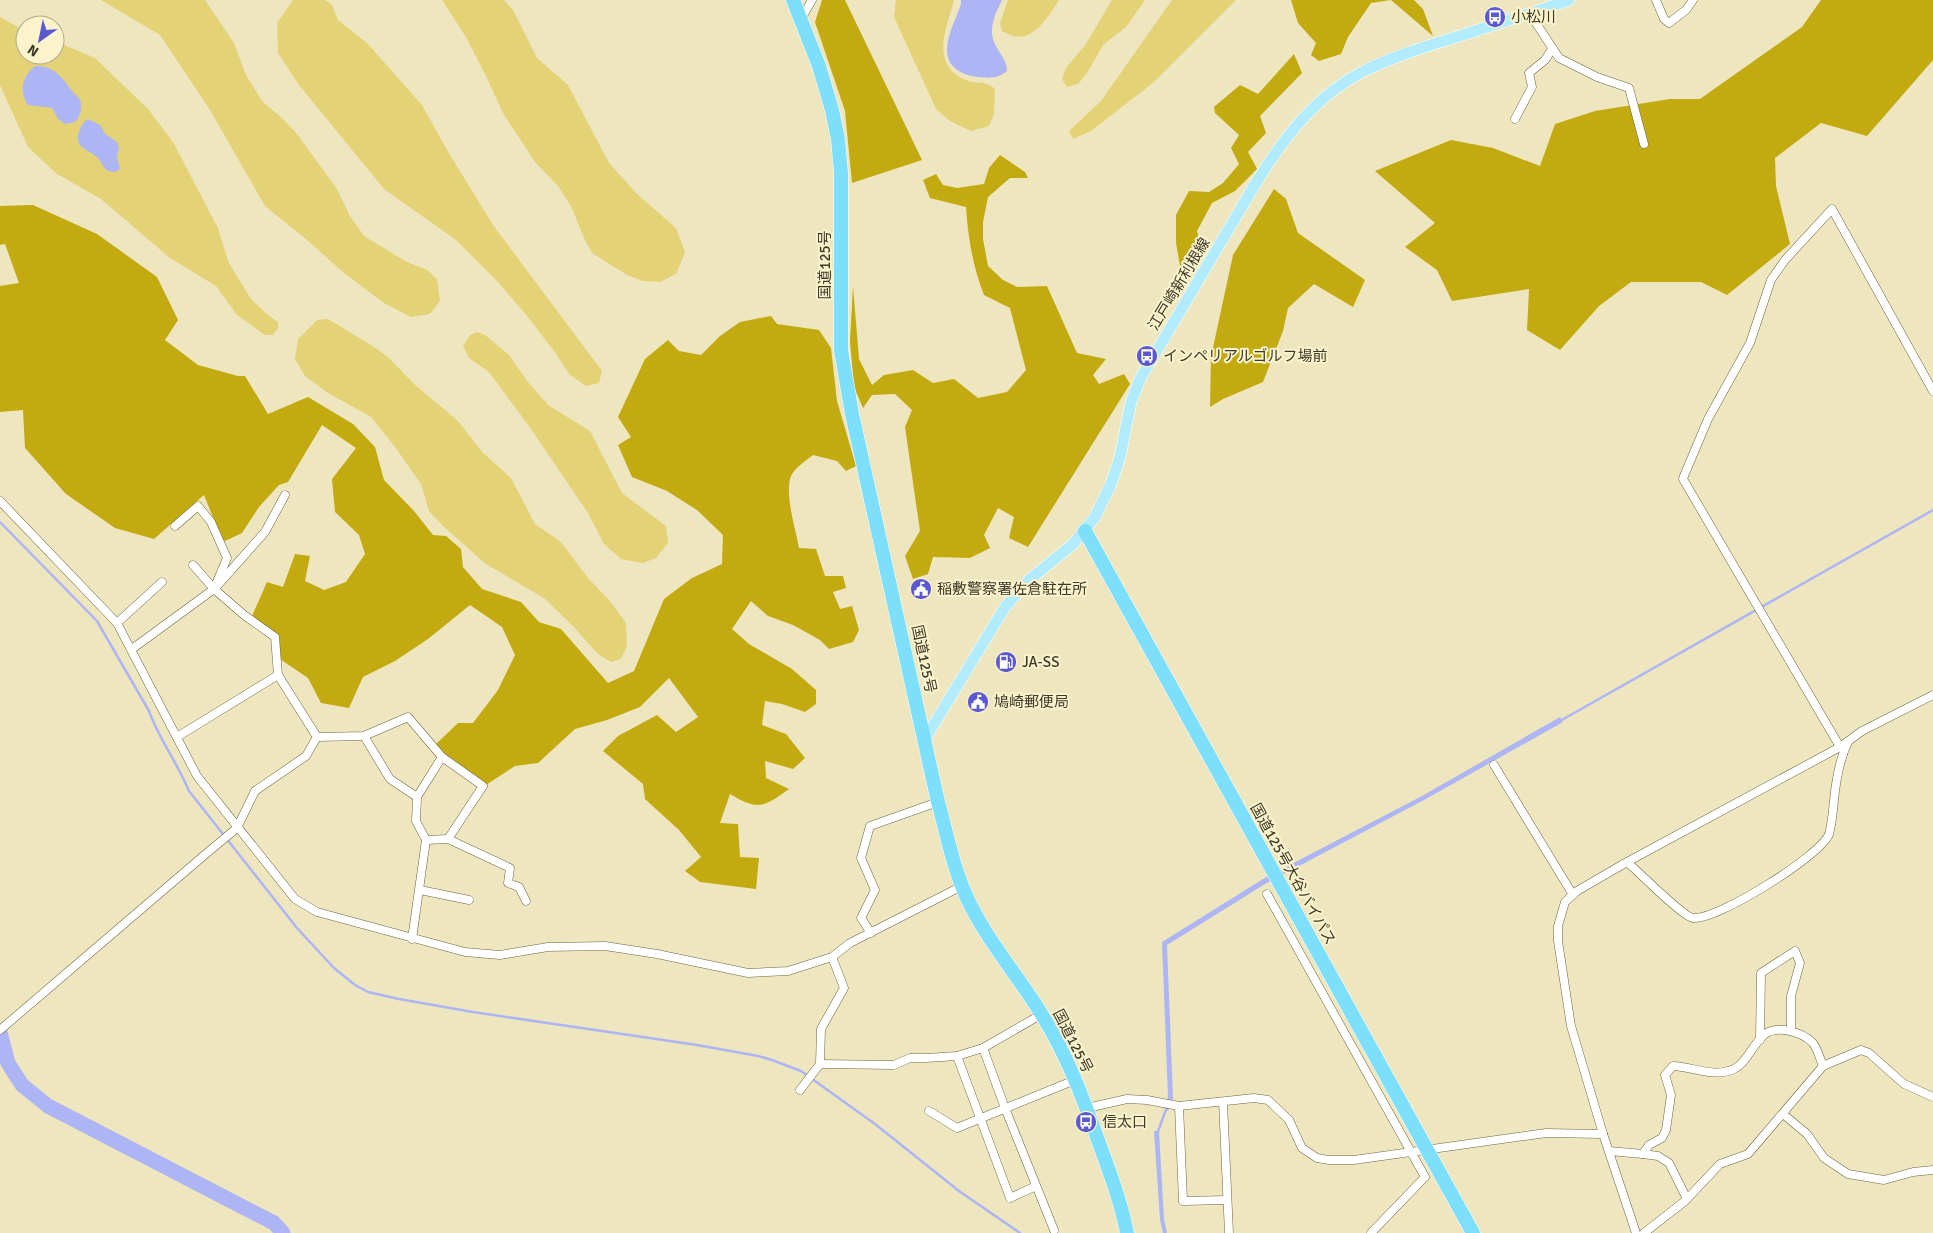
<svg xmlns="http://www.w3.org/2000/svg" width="1933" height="1233" viewBox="0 0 1933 1233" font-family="Signika,'Noto Sans JP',sans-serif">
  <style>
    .green { fill: #e4d277 }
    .forest { fill: #c3aa11 }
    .water { fill: #adb5f4 }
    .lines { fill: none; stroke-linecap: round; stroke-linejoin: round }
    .stream { stroke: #adb5f4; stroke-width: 2.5 }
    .river { stroke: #adb5f4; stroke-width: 15 }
    .street-casing { stroke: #6c6542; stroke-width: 9 }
    .primary-casing { stroke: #fff; stroke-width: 12 }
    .highway-casing { stroke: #fff; stroke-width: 15 }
    .street { stroke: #fff; stroke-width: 8 }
    .primary { stroke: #b2ecfc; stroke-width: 11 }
    .highway { stroke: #7edffa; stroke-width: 14 }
    .labels { text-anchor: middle; stroke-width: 4; stroke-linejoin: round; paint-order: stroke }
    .poi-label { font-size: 15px; fill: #3d3a2a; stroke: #fbf3cc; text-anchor: start }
    .street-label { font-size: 15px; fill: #3d3a2a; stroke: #fbf3cc }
  </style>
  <rect width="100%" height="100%" fill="#eee6bf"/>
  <!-- green -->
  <g class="green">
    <path d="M101,0H205L234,43L246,75L262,101L283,119L297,134L337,189L350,216L364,236L405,261L427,270L437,279L440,301L430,314L411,317L384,303L344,273L306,239L265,206L210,110L160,35Z"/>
    <path d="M293,0H325L332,5L338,20L368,44L422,105L450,155L493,225L602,371L599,383L586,386L570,375L554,351L528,317L497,281L456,240L384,189L299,85L278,53L277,23Z"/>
    <path d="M442,0H504L513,10L537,58L568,85L609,163L637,194L676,228L685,252L676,274L660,282L643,281L627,275L592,253L583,236L572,208L558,186L535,162L503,113L486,76L466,37Z"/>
    <path d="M896,0H954C947,27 929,65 966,80C978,85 983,79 995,89L994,114L989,126L971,131L950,121L936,109L894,17Z"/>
    <path d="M1008,0H1059C1050,14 1034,42 1013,36C1010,35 1006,33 1002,31L1000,23Z"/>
    <path d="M1112,0H1145L1126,27L1103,45L1087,73L1078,84L1067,87L1062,79L1066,68L1086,44Z"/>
    <path d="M1172,0H1236L1154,82L1091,131L1073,139L1069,131L1101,101Z"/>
    <path d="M0,17L25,31V55H55V41L95,58L148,109L173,142L218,228L228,261L238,278L251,299L268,315L278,322V328L273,335H265L237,315L216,286L170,258L101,199L57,174L28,147L0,85Z"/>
    <path d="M328,319L371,345L388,357L414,384L458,421L482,452L511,478L535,524L561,542L588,578L610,601L626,623L627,646L621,659L611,662L598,654L572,625L544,598L486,564L444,527L429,511L421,484L395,447L371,417L328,393L305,376L295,359L298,339L317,320Z"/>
    <path d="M477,332L485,335L509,355L528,382L548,405L590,431L622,493L666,526L668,543L656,558L643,563L621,559L604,544L588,513L531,429L489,372L469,358L463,346L470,335Z"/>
  </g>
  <!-- forest -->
  <g class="forest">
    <path d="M822,0H845L922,160L852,183L845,111L815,22Z"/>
    <path d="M1291,0H1414L1423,9L1433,36L1391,0L1371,3L1348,37L1341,54L1319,61L1311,55L1316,43L1298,23Z"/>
    <path d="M1821,0H1933V60L1867,136L1821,123L1775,158L1776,186L1790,244L1727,295L1701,282H1631L1599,306L1560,350L1527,330L1529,289L1452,301L1437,270L1405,247L1435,223L1375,171L1451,140L1493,148L1540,166L1555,124L1595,111L1670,99H1700L1802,27Z"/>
    <path d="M1294,54L1302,73L1260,116L1266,133L1248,152L1257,169L1235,191L1212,203L1197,231L1202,256L1164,306L1160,305L1181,271L1176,243V215L1189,191L1209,192L1223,183L1239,164L1231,148L1239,135L1215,113L1214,107L1240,85L1258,94Z"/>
    <path d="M1000,155L1025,172L1028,178H1010L988,197L983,222V239L988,266L1003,280L1017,287L1047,286L1077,353L1106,359L1093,375L1099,384L1124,374L1130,384L1028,547L1009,538L1014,517L998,508L984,535L990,548L970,558L933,557L928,574L913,579L905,556L920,531L905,427L912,410L895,394L872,395L863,408L854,387L850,341L853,286L859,359L872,385L884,375L913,370L933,383L954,379L978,398L1007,392L1026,370L1010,308L984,295C973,267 968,238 966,207L930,198L923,180L936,174L943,185L957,188L984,184L989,168Z"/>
    <path d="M1274,189L1286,199L1298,233L1365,280L1353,307L1314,284L1288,308L1283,331L1263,382L1223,399L1210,407L1211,357L1233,255Z"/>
    <path d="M33,205L97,234L157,277L178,320L165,340L198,365L238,376H245L268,414L308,397L353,424L375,447L384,480L414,511L433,535L446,536L461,549L463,567L482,589L521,602L539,622L561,629L608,683L634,671L664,599L692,578L722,564L723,535L697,510L667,491L632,477L618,445L631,437L618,417L645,359L668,340L679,351L701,355L720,336L740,322L771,316L777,324L819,330L831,348L837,401L856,466L846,471L837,461L813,455C807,460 796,467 792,474C783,490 796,530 799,548L816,549L825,576H843L846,588L833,592L840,609L852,606L859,630L853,642L829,649L820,640L793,625L768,616L751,601L732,629L749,644L792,669L816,690V704L805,712L782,704L765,701L762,725L786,734L805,758L793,769L765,761L766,778L789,789C764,807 758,811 730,794L720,823L738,824L740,857L759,858L756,889L700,882L685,871L701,857L679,830L645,799L643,784L603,751L618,736L657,715L676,732L698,717L669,678L640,707L607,720L575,729L538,763L515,766L486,785L462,771L435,745L458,723H473L498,690L515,655L502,627L470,605L428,639L395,661L363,677L349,708L321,703L308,678L280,659L279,636L252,616L267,582L283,587L295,554L310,556L305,581L324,590L346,582L365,554L359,535L335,512L332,479L356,448L322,425L288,482L279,485L259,507L242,533L223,542L204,495L154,539L115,528L66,494L25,448L23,410L0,412V286L19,283L5,244L0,245V206Z"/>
  </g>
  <!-- water -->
  <g class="water">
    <path d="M961,0H1002C995,15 987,30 996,46C1001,56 1007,60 1007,71C997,79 990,78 978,77C969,76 963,74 956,69C936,53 955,23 961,4Z"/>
    <path d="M35,66C53,65 62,77 72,91C74,94 79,97 80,100C83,108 80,117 75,122L65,124L58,119L52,108L28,105C19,91 22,77 35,66Z"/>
    <path d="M88,119L100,125L105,134L117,142L119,148L117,157L120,169L115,172L108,171C103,167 102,163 98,158C90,150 73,148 79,132C81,126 83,122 88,119Z"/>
    <path d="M1560,717L1563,722L1424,800L1265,884L1167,945L1173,1098L1168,1111L1164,1108L1168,1097L1162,942L1263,879L1422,796Z"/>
    <path d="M1154,1131H1159L1164,1219L1167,1233H1163L1160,1220Z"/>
  </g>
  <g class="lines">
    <!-- stream -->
    <g class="stream">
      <path d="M0,522L97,621L149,711C159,739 178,764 189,791L297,928L334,968L355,985L368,992L399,999L473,1012L697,1045L758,1056L772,1060L801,1071L875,1124L959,1191L1020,1233"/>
      <path d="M1560,721L1933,510"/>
      <path d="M1157,1134L1167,1107"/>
    </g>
    <!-- river -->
    <path class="river" d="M0,1032L8,1063L22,1085L48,1106L274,1223L283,1233"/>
    <!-- street casing -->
    <g class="street-casing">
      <g id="street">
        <path d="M1656,0L1664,19L1669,23L1686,10L1693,0"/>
        <path d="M1530,14L1559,58L1597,77L1629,88L1644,144"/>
        <path d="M801,19L812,0"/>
        <path d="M1515,119L1532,87L1529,73L1545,60L1552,49"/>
        <path d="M0,501L117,623L197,776L295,899L317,912L465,952L500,955L548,947L605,946L657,954L748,973L788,971L832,957L850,943L962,886"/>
        <path d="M175,526L198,506L211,522L227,558L214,589L193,565"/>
        <path d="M217,586L265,532L285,495"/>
        <path d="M117,623L162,582"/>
        <path d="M132,649L214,589L244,615L275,637L278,675L317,737L364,736L408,717L442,757L483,786L448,839"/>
        <path d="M364,736L390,779L417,797"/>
        <path d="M177,737L278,675"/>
        <path d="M1840,747L1683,479L1684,476L1708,419L1750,343L1771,280L1785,260L1832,209L1933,391"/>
        <path d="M442,757L417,797L416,821L426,840L448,839L510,868L508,883L519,887L526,901"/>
        <path d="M1494,765L1573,895"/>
        <path d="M1627,862C1638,871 1683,917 1693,918C1716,921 1822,855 1829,834C1832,824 1833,811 1834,800C1836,780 1839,760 1848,742"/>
        <path d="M420,890L469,900"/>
        <path d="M1267,894L1425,1177L1371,1233"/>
        <path d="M871,933L861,918L875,890L861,858L870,826L938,802"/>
        <path d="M412,939L426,840"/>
        <path d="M0,1030L208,852L237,828L255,791L306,756L317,737"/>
        <path d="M1760,1040L1761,973L1795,951L1800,963L1791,996V1031"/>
        <path d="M983,1048L1005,1108L1054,1230"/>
        <path d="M957,1056L1010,1198L1036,1186"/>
        <path d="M820,1064L821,1029L844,988L832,957"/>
        <path d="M800,1090L820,1064L894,1065L910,1058H926L957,1056L983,1048L1042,1014"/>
        <path d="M1223,1102L1229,1233"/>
        <path d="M1179,1106L1183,1201L1227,1200"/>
        <path d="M1087,1108L1127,1099L1147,1100L1179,1106L1254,1098L1268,1100L1289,1120L1302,1148L1317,1158L1329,1160H1354L1546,1133L1603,1134"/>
        <path d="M929,1111L957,1128L1075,1080"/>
        <path d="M1783,1114L1807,1134L1824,1158L1848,1174L1884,1180L1913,1172L1933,1170"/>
        <path d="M1609,1151L1643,1154L1649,1145L1662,1138L1666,1130L1671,1095L1665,1075L1673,1066C1694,1067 1714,1078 1734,1069C1747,1063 1753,1043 1765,1034C1778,1025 1801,1032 1812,1042C1817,1047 1820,1059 1823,1066"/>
        <path d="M1643,1154L1658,1156L1669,1163L1687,1199"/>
        <path d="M1636,1233L1603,1134L1571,1026L1558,941V926L1565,902L1577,891L1627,862L1840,747L1862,731L1933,695"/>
        <path d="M1644,1233L1685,1201L1720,1164L1748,1154L1823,1066L1861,1050L1869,1053L1904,1084L1933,1097"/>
      </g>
    </g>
    <!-- primary casing -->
    <g class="primary-casing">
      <path id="primary" d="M925,739L1005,607L1028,581L1073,544L1095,517L1111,484L1120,457L1131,402L1141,377C1169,331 1196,284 1224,237C1261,175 1295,107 1362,72C1396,55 1433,44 1469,33C1502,22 1536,12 1569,0"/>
    </g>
    <!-- highway casing -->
    <g class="highway-casing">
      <g id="highway">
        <path d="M793,0L819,66L832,110L838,139L841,173V350L852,414L938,802C946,830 951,859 962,886C980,933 1016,972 1042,1015C1067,1055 1083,1098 1099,1143C1110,1173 1121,1202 1127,1233"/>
        <path d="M1085,531L1473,1233"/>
      </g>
    </g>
    <!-- street -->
    <use href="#street" class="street"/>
    <!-- primary -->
    <use href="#primary" class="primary"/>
    <!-- highway -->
    <use href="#highway" class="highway"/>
  </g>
  <!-- icons -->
  <defs>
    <g id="bus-disc" transform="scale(1.125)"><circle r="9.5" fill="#5a59d1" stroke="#fbf3cc"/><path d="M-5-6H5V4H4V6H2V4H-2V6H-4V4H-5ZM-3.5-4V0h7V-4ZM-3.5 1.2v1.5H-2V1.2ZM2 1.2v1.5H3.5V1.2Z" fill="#fff"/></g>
    <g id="civic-disc" transform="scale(1.125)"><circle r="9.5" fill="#5a59d1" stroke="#fbf3cc"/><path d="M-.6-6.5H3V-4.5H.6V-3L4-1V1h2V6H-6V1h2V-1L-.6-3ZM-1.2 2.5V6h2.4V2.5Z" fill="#fff"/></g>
    <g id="fuel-disc" transform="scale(1.125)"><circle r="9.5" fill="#5a59d1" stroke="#fbf3cc"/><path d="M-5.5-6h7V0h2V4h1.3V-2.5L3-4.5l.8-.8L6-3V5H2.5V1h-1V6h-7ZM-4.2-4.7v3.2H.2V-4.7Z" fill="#fff"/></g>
  </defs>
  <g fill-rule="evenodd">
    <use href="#bus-disc" x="1495" y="17"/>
    <use href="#bus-disc" x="1147" y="356"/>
    <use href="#civic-disc" x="921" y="589"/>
    <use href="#fuel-disc" x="1006" y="662"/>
    <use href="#civic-disc" x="978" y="702"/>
    <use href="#bus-disc" x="1086" y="1122"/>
  </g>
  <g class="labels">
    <!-- poi labels -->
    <g class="poi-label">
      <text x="1511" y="22">小松川</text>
      <text x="1163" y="361">インペリアルゴルフ場前</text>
      <text x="937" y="594">稲敷警察署佐倉駐在所</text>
      <text x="1022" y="667">JA-SS</text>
      <text x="994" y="707">鳩崎郵便局</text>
      <text x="1102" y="1127">信太口</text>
    </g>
    <!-- street labels -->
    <g class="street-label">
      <text transform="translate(825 265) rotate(-90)" y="5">国道125号</text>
      <text transform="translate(1179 284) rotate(-59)" y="5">江戸崎新利根線</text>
      <text transform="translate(924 659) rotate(78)" y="5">国道125号</text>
      <text transform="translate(1293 874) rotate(61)" y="5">国道125号大谷バイパス</text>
      <text transform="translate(1073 1041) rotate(63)" y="5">国道125号</text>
    </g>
  </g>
  <!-- north arrow -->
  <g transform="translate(40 40) rotate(213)"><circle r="24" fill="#fbf3cc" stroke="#afa98b"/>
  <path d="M0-4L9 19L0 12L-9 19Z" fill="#5a59d1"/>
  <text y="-8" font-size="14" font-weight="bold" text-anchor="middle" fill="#3d3a2a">N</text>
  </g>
</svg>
